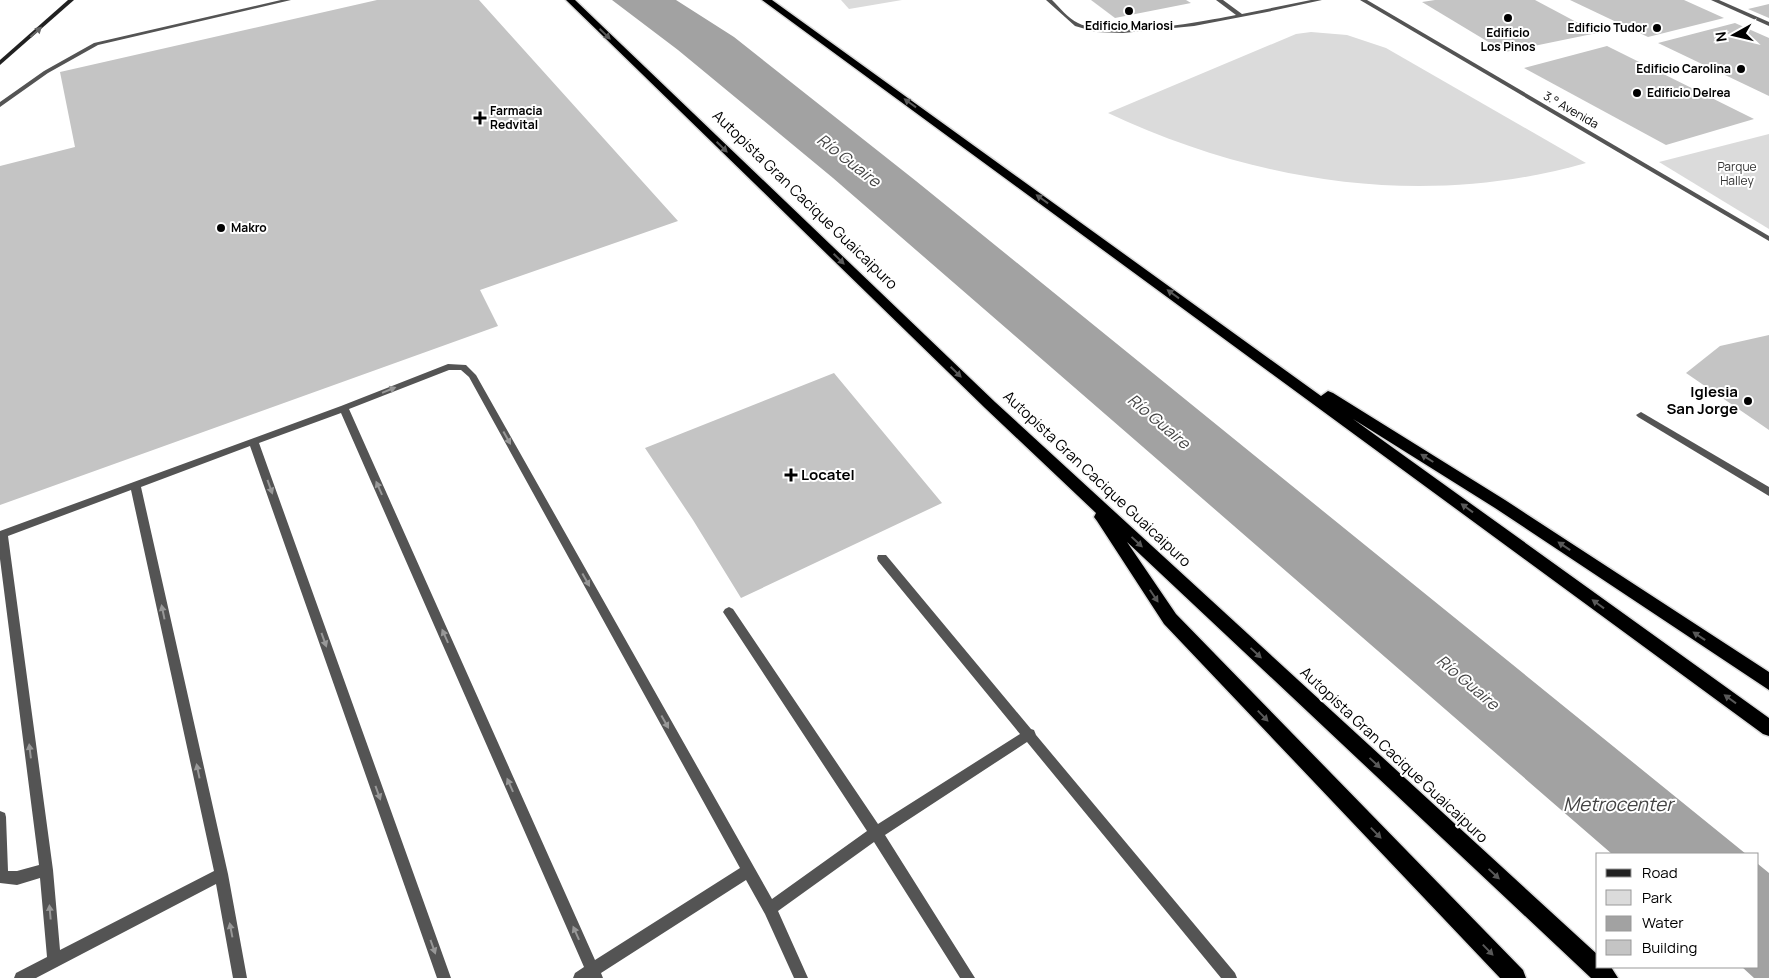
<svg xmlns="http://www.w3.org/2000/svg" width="1769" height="978" viewBox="0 0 1769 978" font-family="Manrope,sans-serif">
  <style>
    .green { fill: #dbdbdb }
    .water { fill: #a2a2a2 }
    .building { fill: #c4c4c4 }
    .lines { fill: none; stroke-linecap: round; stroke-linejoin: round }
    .highway-casing { stroke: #dbdbdb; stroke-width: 3 }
    .lane { fill: #545454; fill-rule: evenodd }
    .street { fill: #545454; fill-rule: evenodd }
    .secondary { fill: #212121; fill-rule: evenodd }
    .highway { fill: #000; fill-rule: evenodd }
    .oneway { fill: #646464 }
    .oneway2 { fill: #595959 }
    .oneway3 { fill: #989898 }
    .poi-dot { fill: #000; stroke: #fff; stroke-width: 2 }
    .labels { text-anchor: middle; stroke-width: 4; stroke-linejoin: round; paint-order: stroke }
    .far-poi-label { font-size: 12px; font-weight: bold; fill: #000; stroke: #fff; text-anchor: start }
    .far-street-label { font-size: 12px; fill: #000; stroke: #fff }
    .far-park-label { font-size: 12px; fill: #323232; stroke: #fff }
    .street-label { font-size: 15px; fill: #000; stroke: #fff }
    .poi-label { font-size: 15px; font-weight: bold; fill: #000; stroke: #fff; text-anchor: end }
    .water-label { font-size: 16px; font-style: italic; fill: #434343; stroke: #fff }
    .near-water-label { font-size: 19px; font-style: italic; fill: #434343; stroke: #fff }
  </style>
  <rect width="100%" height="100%" fill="#fff"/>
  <!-- green -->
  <g class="green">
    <path d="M841,0H902L849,9Z"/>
    <path d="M1311,32L1347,35L1386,48L1586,163C1425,209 1257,183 1108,113L1296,34Z"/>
    <path d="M1769,134V229L1659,162Z"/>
  </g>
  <!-- water -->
  <g class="water">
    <path d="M612,0H676L734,37L916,181L1746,854H1612L833,178L678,50Z"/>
    <path d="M1758,864L1769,873V978H1754L1742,967H1758Z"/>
  </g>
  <!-- building -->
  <g class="building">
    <path d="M377,0H479L678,221L480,290L498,326L0,505V166L75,147L60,72Z"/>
    <path d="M1091,0H1186L1191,3L1115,18Z"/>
    <path d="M1435,0H1535L1597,33L1505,52L1422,2Z"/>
    <path d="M1570,0H1684L1724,18L1648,37Z"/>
    <path d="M1769,4V18L1748,9Z"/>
    <path d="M1735,23L1769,38V96L1658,43Z"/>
    <path d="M1607,46L1754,119L1666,145L1524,68Z"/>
    <path d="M1769,335V430L1686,373L1720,346Z"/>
    <path d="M834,373L942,503L741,598L693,520L645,448Z"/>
  </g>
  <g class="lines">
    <!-- highway casing -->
    <g class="highway-casing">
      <g id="highway">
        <path d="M566,0H575L995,402L1598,955V967H1611L1618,978H1591L1127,542L1176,614L1523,970L1526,978H1500L1164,624L1097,521L1094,517L1096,513L985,408Z"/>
        <path d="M762,0H772L1321,396L1328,391L1333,393L1505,500L1769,672V690L1495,508L1353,419L1769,718V736L1763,734Z"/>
      </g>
    </g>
    <!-- lane -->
    <g class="lane">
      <path d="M281,0H291L98,45L48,73L0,107V102L44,71L94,43Z"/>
      <path d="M448,364L466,365L476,375L772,899L867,831L725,615L723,612L725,609L729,607L733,609L878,824L1020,734L878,561L877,558L878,555H886L1031,729L1034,730L1036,735L1235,973L1237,978H1221L1027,742L885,835L975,978H960L874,842L778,911L808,978H794L765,914L746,880L601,973L603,978H573L575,973L584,967L341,413L259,443L451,978H437L250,446L141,487L228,874L247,978H233L216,884L36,978H14L16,973L47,957L40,878L17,885L0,883V811L5,813L6,817L8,871H17L39,865L0,559V531L341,406ZM449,370H461L469,377L740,868L595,960L349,409ZM131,490L214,871L60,950L53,870L8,536Z"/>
      <path d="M1641,412L1769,487V496L1638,417L1636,415Z"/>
    </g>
    <!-- street -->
    <g class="street">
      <path d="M1046,0H1052C1060,8 1068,18 1078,23C1109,39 1201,22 1236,15L1216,0H1223L1242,14L1311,0H1322L1267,12L1194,26L1123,33L1096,32L1075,26Z"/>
      <path d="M1360,0H1367L1769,236V241Z"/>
      <path d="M1711,0H1719L1769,22V26Z"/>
    </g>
    <!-- secondary -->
    <path class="secondary" d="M68,0H74L0,65V60Z"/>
    <!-- highway -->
    <use href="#highway" class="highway"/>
  </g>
  <!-- one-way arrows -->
  <defs><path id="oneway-solid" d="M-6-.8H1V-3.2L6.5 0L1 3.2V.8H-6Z" transform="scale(1.25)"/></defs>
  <use class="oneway" href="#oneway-solid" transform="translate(36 32) rotate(-42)"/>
  <g class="oneway2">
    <use href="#oneway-solid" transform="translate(605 34) rotate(44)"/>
    <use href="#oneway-solid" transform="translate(910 103) rotate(-144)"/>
    <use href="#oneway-solid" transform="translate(722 147) rotate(44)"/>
    <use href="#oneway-solid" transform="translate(1042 199) rotate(-144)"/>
    <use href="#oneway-solid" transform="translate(839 259) rotate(44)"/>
    <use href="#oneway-solid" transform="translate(1173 294) rotate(-144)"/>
    <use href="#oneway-solid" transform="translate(956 372) rotate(44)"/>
    <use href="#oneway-solid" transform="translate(1427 458) rotate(-148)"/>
    <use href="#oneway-solid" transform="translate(1467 508) rotate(-144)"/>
    <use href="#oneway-solid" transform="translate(1137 542) rotate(43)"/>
    <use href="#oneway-solid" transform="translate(1564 546) rotate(-146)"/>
    <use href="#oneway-solid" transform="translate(1154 596) rotate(56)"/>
    <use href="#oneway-solid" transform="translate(1598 604) rotate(-144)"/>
    <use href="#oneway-solid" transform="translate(1699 636) rotate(-146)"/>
    <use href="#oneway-solid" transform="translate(1256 653) rotate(43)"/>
    <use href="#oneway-solid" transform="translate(1730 699) rotate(-144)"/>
    <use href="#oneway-solid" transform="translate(1263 716) rotate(46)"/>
    <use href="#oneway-solid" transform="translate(1375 763) rotate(43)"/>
    <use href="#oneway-solid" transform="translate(1376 833) rotate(46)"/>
    <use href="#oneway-solid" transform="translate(1494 874) rotate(43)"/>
    <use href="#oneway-solid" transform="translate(1488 950) rotate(46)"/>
  </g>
  <g class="oneway3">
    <use href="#oneway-solid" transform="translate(389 390) rotate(-22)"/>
    <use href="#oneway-solid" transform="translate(507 438) rotate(61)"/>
    <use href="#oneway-solid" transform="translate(270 487) rotate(70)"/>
    <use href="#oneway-solid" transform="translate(379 488) rotate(-114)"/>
    <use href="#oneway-solid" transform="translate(586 580) rotate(61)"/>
    <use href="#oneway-solid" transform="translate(163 612) rotate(-102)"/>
    <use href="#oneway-solid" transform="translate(445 636) rotate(-114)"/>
    <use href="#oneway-solid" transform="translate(324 640) rotate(70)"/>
    <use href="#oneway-solid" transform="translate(665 722) rotate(61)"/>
    <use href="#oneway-solid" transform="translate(30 751) rotate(-97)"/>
    <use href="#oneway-solid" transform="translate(198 771) rotate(-102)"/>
    <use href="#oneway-solid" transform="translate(510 785) rotate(-114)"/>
    <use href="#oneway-solid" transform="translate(378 793) rotate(70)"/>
    <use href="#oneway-solid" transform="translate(50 912) rotate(-95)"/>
    <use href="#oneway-solid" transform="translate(231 930) rotate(-101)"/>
    <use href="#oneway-solid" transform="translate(576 933) rotate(-114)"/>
    <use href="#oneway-solid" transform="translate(433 947) rotate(70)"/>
  </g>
  <!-- markers -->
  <g class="poi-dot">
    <circle cx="1129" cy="11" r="5"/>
    <circle cx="1508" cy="18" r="5"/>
    <circle cx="1657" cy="28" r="5"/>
    <circle cx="1741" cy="69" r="5"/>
    <circle cx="1637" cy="93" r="5"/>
    <path d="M477.5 110.5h5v5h5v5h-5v5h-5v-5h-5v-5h5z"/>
    <circle cx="221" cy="228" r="5"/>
    <circle cx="1748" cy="401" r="5"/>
    <path d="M788.5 467.5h5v5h5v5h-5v5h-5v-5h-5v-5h5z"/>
  </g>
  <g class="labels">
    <!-- far-poi labels -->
    <g class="far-poi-label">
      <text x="1129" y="30" text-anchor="middle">Edificio Mariosi</text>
      <text x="1647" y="32" text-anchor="end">Edificio Tudor</text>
      <text x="1508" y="37" text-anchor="middle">Edificio<tspan x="1508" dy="14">Los Pinos</tspan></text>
      <text x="1731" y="73" text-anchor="end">Edificio Carolina</text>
      <text x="1647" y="97">Edificio Delrea</text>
      <text x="490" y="115">Farmacia<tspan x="490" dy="14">Redvital</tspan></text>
      <text x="231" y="232">Makro</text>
    </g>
    <!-- far-street labels -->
    <g class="far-street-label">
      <text transform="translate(1571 110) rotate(30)" y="4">3.° Avenida</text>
    </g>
    <!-- far-park labels -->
    <g class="far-park-label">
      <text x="1737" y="171">Parque<tspan x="1737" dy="14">Halley</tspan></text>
    </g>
    <!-- street labels -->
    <g class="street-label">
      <text transform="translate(805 200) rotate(44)" y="5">Autopista Gran Cacique Guaicaipuro</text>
      <text transform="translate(1097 479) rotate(43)" y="5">Autopista Gran Cacique Guaicaipuro</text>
      <text transform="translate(1394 755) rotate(43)" y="5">Autopista Gran Cacique Guaicaipuro</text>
    </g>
    <!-- poi labels -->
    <g class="poi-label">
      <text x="1738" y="397">Iglesia<tspan x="1738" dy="17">San Jorge</tspan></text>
      <text x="801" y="480" text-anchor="start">Locatel</text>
    </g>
    <!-- water labels -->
    <g class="water-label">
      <text transform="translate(849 160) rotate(38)" y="6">Río Guaire</text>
      <text transform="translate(1159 421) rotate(40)" y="6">Río Guaire</text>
      <text transform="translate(1468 682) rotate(40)" y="6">Río Guaire</text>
    </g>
    <!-- near-water labels -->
    <g class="near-water-label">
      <text x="1618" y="811">Metrocenter</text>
    </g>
  </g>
  <!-- legend -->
  <rect x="1596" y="853" width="162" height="115" fill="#ffffff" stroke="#999999"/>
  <rect x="1606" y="869" width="25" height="8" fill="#212121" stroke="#999999"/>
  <text x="1642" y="878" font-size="15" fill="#000000">Road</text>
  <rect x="1606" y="890" width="25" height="15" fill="#dbdbdb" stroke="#999999"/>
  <text x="1642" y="903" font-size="15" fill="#000000">Park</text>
  <rect x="1606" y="916" width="25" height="15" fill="#a2a2a2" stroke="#999999"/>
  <text x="1642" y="928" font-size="15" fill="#000000">Water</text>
  <rect x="1606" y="940" width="25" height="15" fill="#c4c4c4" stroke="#999999"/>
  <text x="1642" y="953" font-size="15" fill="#000000">Building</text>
  <!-- north arrow -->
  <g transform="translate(1734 35) rotate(262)" stroke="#ffffff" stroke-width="4" paint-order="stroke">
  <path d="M0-4L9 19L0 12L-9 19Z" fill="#000000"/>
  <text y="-8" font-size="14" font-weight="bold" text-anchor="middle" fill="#000000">N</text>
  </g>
</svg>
